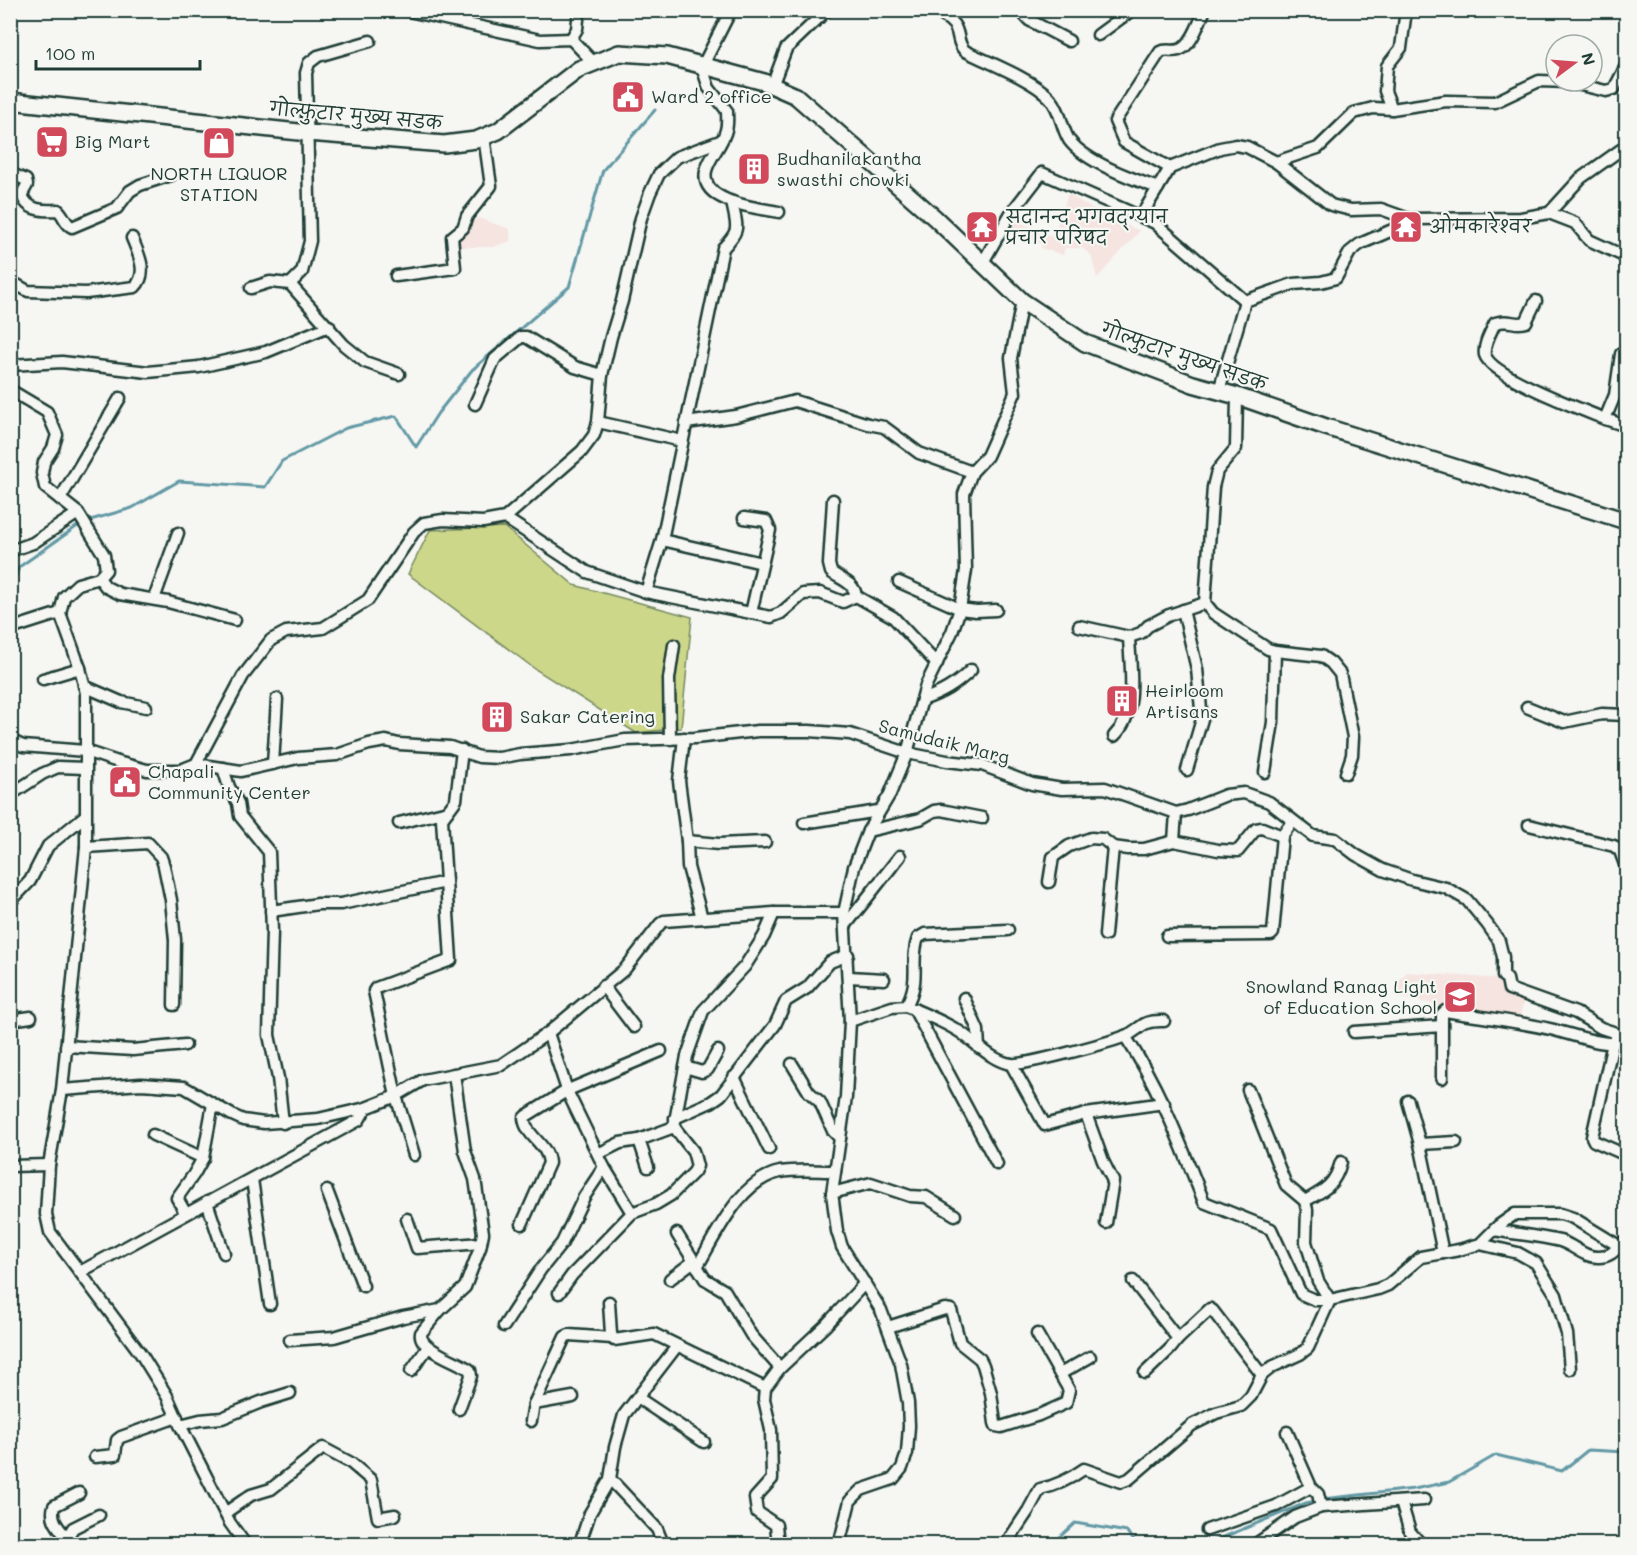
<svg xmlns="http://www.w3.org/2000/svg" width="1637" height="1555" viewBox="0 0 1637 1555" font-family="Mali,'Playpen Sans Deva',sans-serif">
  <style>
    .built { fill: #f6e4e0 }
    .green { fill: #ccd78a; stroke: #768a5f; stroke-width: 1.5 }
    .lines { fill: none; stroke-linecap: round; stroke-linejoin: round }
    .stream { stroke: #6299a5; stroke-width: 3 }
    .minor-casing { stroke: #1f3d34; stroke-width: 15 }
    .secondary-casing { stroke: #1f3d34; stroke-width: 20 }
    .minor { stroke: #f6f6f2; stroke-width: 10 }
    .secondary { stroke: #f6f6f2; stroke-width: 15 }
    .labels { text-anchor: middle; stroke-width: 4.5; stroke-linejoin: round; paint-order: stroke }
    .poi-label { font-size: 18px; fill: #1f3d34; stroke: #f6f6f2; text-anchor: start }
    .street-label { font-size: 18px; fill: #1f3d34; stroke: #f6f6f2 }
  </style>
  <rect width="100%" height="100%" fill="#f6f6f2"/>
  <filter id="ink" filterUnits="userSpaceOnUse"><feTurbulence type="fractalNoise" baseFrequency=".0167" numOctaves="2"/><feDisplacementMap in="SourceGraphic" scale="12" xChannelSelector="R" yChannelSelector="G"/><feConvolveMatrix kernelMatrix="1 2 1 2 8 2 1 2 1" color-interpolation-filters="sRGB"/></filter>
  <g filter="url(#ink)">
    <!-- built -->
    <g class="built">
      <path d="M1068,194L1100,214L1140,231L1097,278L1091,255L1082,248H1065L1063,255L1041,248L1042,244L1005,229L1010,218L1053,237Z"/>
      <path d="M478,218L510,229V241L493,247H459L456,232Z"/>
      <path d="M1407,972L1501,979L1524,998L1519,1022L1395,996L1398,981Z"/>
    </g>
    <!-- green -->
    <path class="green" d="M504,527L574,585L692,617L681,728L636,733L535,669L408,574L430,530Z"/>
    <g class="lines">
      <!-- stream -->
      <g class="stream">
        <path d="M87,521L132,508L179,481L265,487L282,461L346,428L396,416L416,447L438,413L472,370L569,287L603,170L655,110"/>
        <path d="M10,593L19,567L79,525"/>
        <path d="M1322,1499L1414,1489L1449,1482L1496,1455L1562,1471L1588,1450L1626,1452"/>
        <path d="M1052,1544L1075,1523L1127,1532L1137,1544"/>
        <path d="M1207,1544L1306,1503L1316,1501"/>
      </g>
      <!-- minor casing -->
      <g class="minor-casing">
        <g id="minor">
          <path d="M404,10L540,40L571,39L594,63"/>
          <path d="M731,10L702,67L709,88L727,111C727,117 728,124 726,130C723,144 709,157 706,171C699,203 759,208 779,212"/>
          <path d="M934,10C941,15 953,20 956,29C960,38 957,43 965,51C988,62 1034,80 1050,98C1061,110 1061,127 1069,140C1085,162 1133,179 1158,188"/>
          <path d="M1020,10L1029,20L1069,41"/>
          <path d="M1098,35L1132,10"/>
          <path d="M571,39L577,29L579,10"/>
          <path d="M772,86L786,49L827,10"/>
          <path d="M1392,109L1446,101L1495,102L1539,81L1568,82L1606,91L1614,89L1626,66"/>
          <path d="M10,117L14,101"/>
          <path d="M1276,162L1331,205L1351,210L1381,209L1409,219"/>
          <path d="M1170,168L1124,142L1115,121L1160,52C1166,49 1172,52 1179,50C1192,46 1199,22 1205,10"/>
          <path d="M10,173L26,180L27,185L22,194C26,211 44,211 58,210C64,215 65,224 72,227L117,208L130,191L140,185L171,175"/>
          <path d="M1549,213L1581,178L1626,146"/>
          <path d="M1141,216L1170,168L1220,148L1236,145L1247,147L1276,162L1318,148L1354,113L1373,108L1392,109L1385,91L1387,66L1401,48L1406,10"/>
          <path d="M982,264L1011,213L1042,173L1155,223L1245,301L1293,284L1321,282L1336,278L1350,252L1360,244L1397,228L1409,219L1521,218L1549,213L1575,223L1589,240L1626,257"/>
          <path d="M396,276L455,268L452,237L463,228L467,216L491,186L484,136"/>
          <path d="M10,281L28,291L86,293L135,287C149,273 138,253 132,238"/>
          <path d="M290,284L302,272L310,241L306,73L309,63L318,56L370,41"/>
          <path d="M251,288L270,282L290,284L344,345L365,362L399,374"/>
          <path d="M1536,301L1526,322C1514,326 1510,318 1495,323C1491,332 1483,345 1485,355C1491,376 1583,410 1605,419"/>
          <path d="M1626,353L1621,354L1615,395L1605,419L1626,426"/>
          <path d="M10,365L62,362L148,372L199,367L266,352L329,326"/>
          <path d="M10,390L47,412L57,435L53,448L44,462L42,473L45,487L78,513L104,555L106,570L99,578L78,584L64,597L60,613L80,668L86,693V847L62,1090L49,1165L46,1214L50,1232L141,1354L167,1396L180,1425L230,1523L245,1544"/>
          <path d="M1219,391L1245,301"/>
          <path d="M1237,396L1236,448L1217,471L1213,487L1205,603L1213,613L1268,649L1275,651L1321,656L1331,663L1340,674L1353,737L1352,755L1346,773"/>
          <path d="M475,404L495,359L521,337H526L575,367L602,375"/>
          <path d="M598,422L682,441"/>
          <path d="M686,423L736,416L795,401L868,424L884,427L919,453L972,472"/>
          <path d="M60,499L120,398"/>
          <path d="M505,518L587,572L646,592L771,617L781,613L803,594L820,593L843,602L856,596C854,582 841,580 831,572L829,564L833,500"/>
          <path d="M744,518L766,521L770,530L751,613"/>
          <path d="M662,540L762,563"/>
          <path d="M10,551L33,543L78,513"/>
          <path d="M99,578L106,587L120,594L168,602L235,620"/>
          <path d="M899,582L960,609L976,611L996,610"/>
          <path d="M646,592L662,540L723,248C741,229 737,228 732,202"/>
          <path d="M856,596L893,617L937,664"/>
          <path d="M154,599L178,533"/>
          <path d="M1183,610L1197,669L1202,719L1187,770"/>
          <path d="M1079,626L1129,637L1141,633L1148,626L1169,615L1205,603"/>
          <path d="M10,629L60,613"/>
          <path d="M43,679L80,668"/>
          <path d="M84,686L121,702L146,707"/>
          <path d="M922,700C942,693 956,685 971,670"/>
          <path d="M1527,707L1564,722L1602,714L1626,715"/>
          <path d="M1114,736C1139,712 1130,668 1129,637"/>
          <path d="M684,738L679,781L687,841L688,867L702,918"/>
          <path d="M670,739L669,679L674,645"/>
          <path d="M10,740L23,746L85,751L121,763L147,770H181L196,764L241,771L298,758L337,755L369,744L386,741L399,744L450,747L479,757L499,758L520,754L571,750L625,740L695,738L758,731H809L850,734L907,753L947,761L982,765L1032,784L1062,789L1105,788L1176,813L1188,810L1226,795L1244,793L1269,802L1313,836L1335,839L1356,855L1383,870L1412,880L1446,888L1467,900L1487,924L1499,941L1503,957V976L1507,979L1509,989L1576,1013L1601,1028L1613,1032L1617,1036L1626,1033"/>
          <path d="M196,764L243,676L271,640L286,632L323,628L368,600L414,532L424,523L443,520L483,522L505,518L582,451L594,435L598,422L602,375L611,337L622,301L641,218L650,193L659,174L677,157L720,141"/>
          <path d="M273,764L277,699"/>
          <path d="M223,768L229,787L238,803L240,816L269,852L272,931L269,1035L278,1078L283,1123"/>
          <path d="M1265,772L1273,722L1275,651"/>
          <path d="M10,795L42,774L58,767L85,768"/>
          <path d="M399,823L448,811"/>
          <path d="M804,823L878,811"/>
          <path d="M1529,825L1614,846L1620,851L1626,867"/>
          <path d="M868,831L920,819L934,811L941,810L982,818"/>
          <path d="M687,841L719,844L765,842"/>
          <path d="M1174,841L1218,850L1238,851L1256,829L1262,828L1282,836"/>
          <path d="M86,847L148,843L161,857L164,866L171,900L175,940L174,1005"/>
          <path d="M1049,882L1053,857L1069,846L1091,838L1103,839L1113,847L1128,849H1144L1174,841L1176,813"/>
          <path d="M10,902L30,881L48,846L85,816"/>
          <path d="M271,911L318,904H341L446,882"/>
          <path d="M845,926L900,856"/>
          <path d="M1105,935L1113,847"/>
          <path d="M1167,936L1271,935L1273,933L1282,836L1292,822"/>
          <path d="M849,977L884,979"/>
          <path d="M603,986L634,1027"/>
          <path d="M964,998L978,1030L979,1048"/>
          <path d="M906,1006C925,1014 943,1021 960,1032C975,1042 992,1061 1011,1064C1023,1066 1107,1043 1123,1037C1143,1030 1138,1020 1164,1021"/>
          <path d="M914,1009L997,1164"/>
          <path d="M10,1020L31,1017"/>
          <path d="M850,1021L892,1007L906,1006C922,978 909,962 918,938L925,934L1008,930"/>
          <path d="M1442,1026V1014L1445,1011C1480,1017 1515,1021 1550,1029C1568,1033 1596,1044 1613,1043"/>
          <path d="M1354,1032L1442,1026V1078"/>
          <path d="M1125,1036C1160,1088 1181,1145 1204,1202L1271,1229L1301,1294L1315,1300H1330"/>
          <path d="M1616,1039L1613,1043L1592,1137L1594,1141L1626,1155"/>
          <path d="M66,1046L133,1050L185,1045"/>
          <path d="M792,1064L809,1092L820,1102L833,1131L840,1138"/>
          <path d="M1011,1064L1045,1125L1086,1114L1164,1103"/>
          <path d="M685,1067L702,1072L708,1069L718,1051"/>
          <path d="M734,1077L769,1149"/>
          <path d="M62,1090L141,1084L184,1087L232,1115L243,1120L264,1123L318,1119L366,1108L396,1096L423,1080L501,1065L548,1033L625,969L660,924L664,921L774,913H844"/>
          <path d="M1248,1090L1286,1185L1305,1201L1307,1210L1306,1242L1318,1281L1330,1300"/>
          <path d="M1408,1101L1420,1144L1443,1253"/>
          <path d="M1086,1114L1103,1161L1113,1181L1106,1223"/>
          <path d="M675,1118L711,1102L721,1095L775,1025L786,1001L807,988L830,962L848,955"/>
          <path d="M153,1135L203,1158"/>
          <path d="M639,1140L648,1167"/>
          <path d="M1420,1144L1456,1142"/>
          <path d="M598,1154L620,1143L639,1140L674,1127L687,1056L703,1011L745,966L764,936L774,913"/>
          <path d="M414,1155L396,1096L374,991L376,988L451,960L442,819L456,800L462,750"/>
          <path d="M10,1166L49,1165"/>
          <path d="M604,1167L632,1213"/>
          <path d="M252,1179L270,1304"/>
          <path d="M327,1191L363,1286"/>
          <path d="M832,1193L871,1183L910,1196L926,1197L955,1215"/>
          <path d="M1305,1201C1325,1190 1335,1185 1341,1162"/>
          <path d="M207,1202L224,1253"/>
          <path d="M186,1214L177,1198L194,1174L203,1158L213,1104"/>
          <path d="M407,1219L417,1248L481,1243"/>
          <path d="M522,1224L549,1163C548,1144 526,1137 524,1118L526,1116L568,1090L661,1051"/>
          <path d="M1494,1230C1516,1234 1539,1236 1560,1241C1574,1245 1584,1258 1599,1257C1612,1257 1617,1247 1626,1241"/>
          <path d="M677,1234L705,1279L725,1291L751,1335L780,1368"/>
          <path d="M1480,1244L1518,1253L1536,1263L1556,1295L1567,1334L1570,1369"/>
          <path d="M697,1267C716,1235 740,1180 780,1172C798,1169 817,1171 835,1171"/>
          <path d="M80,1272L359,1120L366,1108"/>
          <path d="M670,1279L694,1261"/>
          <path d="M1133,1281L1178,1339"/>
          <path d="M559,1293L572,1275L632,1213L656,1204L671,1195L694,1172L697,1166L693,1151L674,1127"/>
          <path d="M609,1302L611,1334L614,1340L654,1334L765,1388"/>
          <path d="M440,1310L421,1333C418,1349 458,1361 470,1370L471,1376L459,1409"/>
          <path d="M504,1326L541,1269L562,1243L584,1197L604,1167L568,1093L548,1033"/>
          <path d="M888,1327L945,1309L951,1310L960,1343L980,1359L983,1365L991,1393L995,1423L996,1426L1001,1427L1039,1415L1066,1403L1069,1390L1037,1334"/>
          <path d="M290,1340L334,1337L403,1317L440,1310L465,1287L480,1248L483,1233L475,1179L465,1151L454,1074"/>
          <path d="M411,1371L428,1347"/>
          <path d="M1145,1373L1171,1348L1178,1339L1210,1309L1213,1311L1262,1375"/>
          <path d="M1060,1374L1090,1357"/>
          <path d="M638,1398L704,1442"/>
          <path d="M534,1404L565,1337L569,1335L612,1338"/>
          <path d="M531,1421L534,1404L573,1397"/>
          <path d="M180,1425L200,1420L222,1418L261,1402L290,1393"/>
          <path d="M95,1457L115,1455L117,1440L121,1437L177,1417"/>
          <path d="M610,1479L657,1529L663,1544"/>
          <path d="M1401,1502L1410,1532L1421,1544"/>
          <path d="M1321,1507L1424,1500"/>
          <path d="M225,1513L251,1495L271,1489L323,1448L351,1463L371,1480L378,1518L395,1515"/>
          <path d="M1207,1530L1276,1506L1311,1487"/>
          <path d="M66,1537C58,1527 50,1519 54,1506L79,1493"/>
          <path d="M63,1544L73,1528L99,1515"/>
          <path d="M583,1544L582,1537L590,1513L610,1479L615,1447L624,1415L677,1346"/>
          <path d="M778,1544L776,1525L757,1512L755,1498L772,1479L771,1430L764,1399L765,1388L780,1368L826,1325L865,1283"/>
          <path d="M837,1544L840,1541L850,1501L861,1490L893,1479L902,1468L907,1453L909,1426L908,1403L901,1364L881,1310L842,1247L837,1231L832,1193L846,1097L850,1021L844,913L854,867L868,831L890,794L907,753L926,685L952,632L960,609L966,570L964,494L972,472L987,456L1015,393L1011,358L1022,301"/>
          <path d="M1006,1544L1028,1511L1040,1489C1056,1486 1070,1479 1084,1469L1121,1482L1129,1479L1192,1425L1216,1413L1241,1406L1251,1396L1262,1375L1272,1367L1300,1354L1308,1348L1330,1300L1378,1289L1388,1285L1421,1257L1459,1250L1480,1244L1498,1226L1515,1214H1561L1573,1218L1619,1246"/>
          <path d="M1256,1544L1295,1517L1321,1507L1318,1494L1311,1487L1287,1432"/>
        </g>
      </g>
      <!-- secondary casing -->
      <g class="secondary-casing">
        <path id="secondary" d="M10,101L308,133L444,144L476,140L498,131L579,69L619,53L667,56L764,82L796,96L935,218L1022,301L1085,343L1193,384L1237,396L1326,427L1626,521"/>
      </g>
      <!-- minor -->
      <use href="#minor" class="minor"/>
      <!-- secondary -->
      <use href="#secondary" class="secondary"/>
    </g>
  </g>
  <!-- icons -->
  <defs>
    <g id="civic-square" transform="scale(1.725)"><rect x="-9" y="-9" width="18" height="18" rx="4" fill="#d1495b" stroke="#f6f6f2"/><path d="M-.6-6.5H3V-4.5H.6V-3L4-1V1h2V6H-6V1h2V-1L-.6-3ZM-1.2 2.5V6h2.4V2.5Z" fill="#fff"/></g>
    <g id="supermarket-square" transform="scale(1.725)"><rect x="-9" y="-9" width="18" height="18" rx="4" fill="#d1495b" stroke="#f6f6f2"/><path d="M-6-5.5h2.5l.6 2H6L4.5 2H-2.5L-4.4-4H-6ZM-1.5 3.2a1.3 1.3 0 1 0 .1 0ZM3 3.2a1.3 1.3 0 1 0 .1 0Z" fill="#fff"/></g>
    <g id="shop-square" transform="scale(1.725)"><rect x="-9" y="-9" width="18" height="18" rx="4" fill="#d1495b" stroke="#f6f6f2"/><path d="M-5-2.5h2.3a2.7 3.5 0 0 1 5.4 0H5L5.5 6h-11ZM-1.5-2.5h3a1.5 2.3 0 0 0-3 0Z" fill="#fff"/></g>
    <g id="building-square" transform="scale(1.725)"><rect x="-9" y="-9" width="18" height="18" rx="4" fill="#d1495b" stroke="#f6f6f2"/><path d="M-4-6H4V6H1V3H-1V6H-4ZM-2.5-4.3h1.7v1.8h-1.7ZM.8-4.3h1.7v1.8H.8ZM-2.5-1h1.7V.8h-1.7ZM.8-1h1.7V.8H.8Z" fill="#fff"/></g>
    <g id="temple-square" transform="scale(1.725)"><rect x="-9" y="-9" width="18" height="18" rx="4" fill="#d1495b" stroke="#f6f6f2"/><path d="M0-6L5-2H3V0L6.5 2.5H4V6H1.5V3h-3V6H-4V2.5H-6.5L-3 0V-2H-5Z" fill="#fff"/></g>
    <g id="school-square" transform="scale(1.725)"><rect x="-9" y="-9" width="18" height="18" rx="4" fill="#d1495b" stroke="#f6f6f2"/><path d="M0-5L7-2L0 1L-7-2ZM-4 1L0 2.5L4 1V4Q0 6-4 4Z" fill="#fff"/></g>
  </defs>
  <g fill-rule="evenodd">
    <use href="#civic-square" x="628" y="97"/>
    <use href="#supermarket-square" x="52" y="142"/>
    <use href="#shop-square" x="219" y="143"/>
    <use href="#building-square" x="754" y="169"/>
    <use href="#temple-square" x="982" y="227"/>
    <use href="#temple-square" x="1406" y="227"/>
    <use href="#building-square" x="1122" y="701"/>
    <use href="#building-square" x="497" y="717"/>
    <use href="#civic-square" x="125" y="782"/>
    <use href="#school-square" x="1460" y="997"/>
  </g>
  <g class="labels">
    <!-- poi labels -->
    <g class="poi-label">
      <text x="651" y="103">Ward 2 office</text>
      <text x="75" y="148">Big Mart</text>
      <text x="777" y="165">Budhanilakantha<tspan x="777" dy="21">swasthi chowki</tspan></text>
      <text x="219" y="180" text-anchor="middle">NORTH LIQUOR<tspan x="219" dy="21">STATION</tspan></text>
      <text x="1005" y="223">सदानन्द भगवद्ग्यान<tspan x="1005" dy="21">प्रचार परिषद</tspan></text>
      <text x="1429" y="233">ओमकारेश्वर</text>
      <text x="1145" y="697">Heirloom<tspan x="1145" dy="21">Artisans</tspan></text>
      <text x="520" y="723">Sakar Catering</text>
      <text x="148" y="778">Chapali<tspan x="148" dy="21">Community Center</tspan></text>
      <text x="1437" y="993" text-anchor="end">Snowland Ranag Light<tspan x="1437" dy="21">of Education School</tspan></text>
    </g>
    <!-- street labels -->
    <g class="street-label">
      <text transform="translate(356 116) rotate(5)" y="6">गोल्फुटार मुख्य सडक</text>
      <text transform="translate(1184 357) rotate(19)" y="6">गोल्फुटार मुख्य सडक</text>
      <text transform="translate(944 742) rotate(14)" y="6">Samudaik Marg</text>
    </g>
  </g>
  <!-- margin -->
  <rect width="1637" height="1555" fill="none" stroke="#f6f6f2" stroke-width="36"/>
  <rect x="18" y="18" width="1601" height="1519" fill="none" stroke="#1f3d34" stroke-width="2" filter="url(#ink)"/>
  <!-- north arrow -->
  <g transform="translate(1574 63) rotate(74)"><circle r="28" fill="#f6f6f2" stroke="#a0aca6" stroke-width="1.5"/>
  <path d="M0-4.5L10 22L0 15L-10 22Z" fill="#d1495b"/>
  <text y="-9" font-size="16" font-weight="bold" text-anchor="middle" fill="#1f3d34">N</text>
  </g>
  <!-- scale -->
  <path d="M36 60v9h164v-9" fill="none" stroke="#1f3d34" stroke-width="3"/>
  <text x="45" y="60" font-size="18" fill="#1f3d34" stroke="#f6f6f2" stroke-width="4.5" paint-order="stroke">100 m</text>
</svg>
